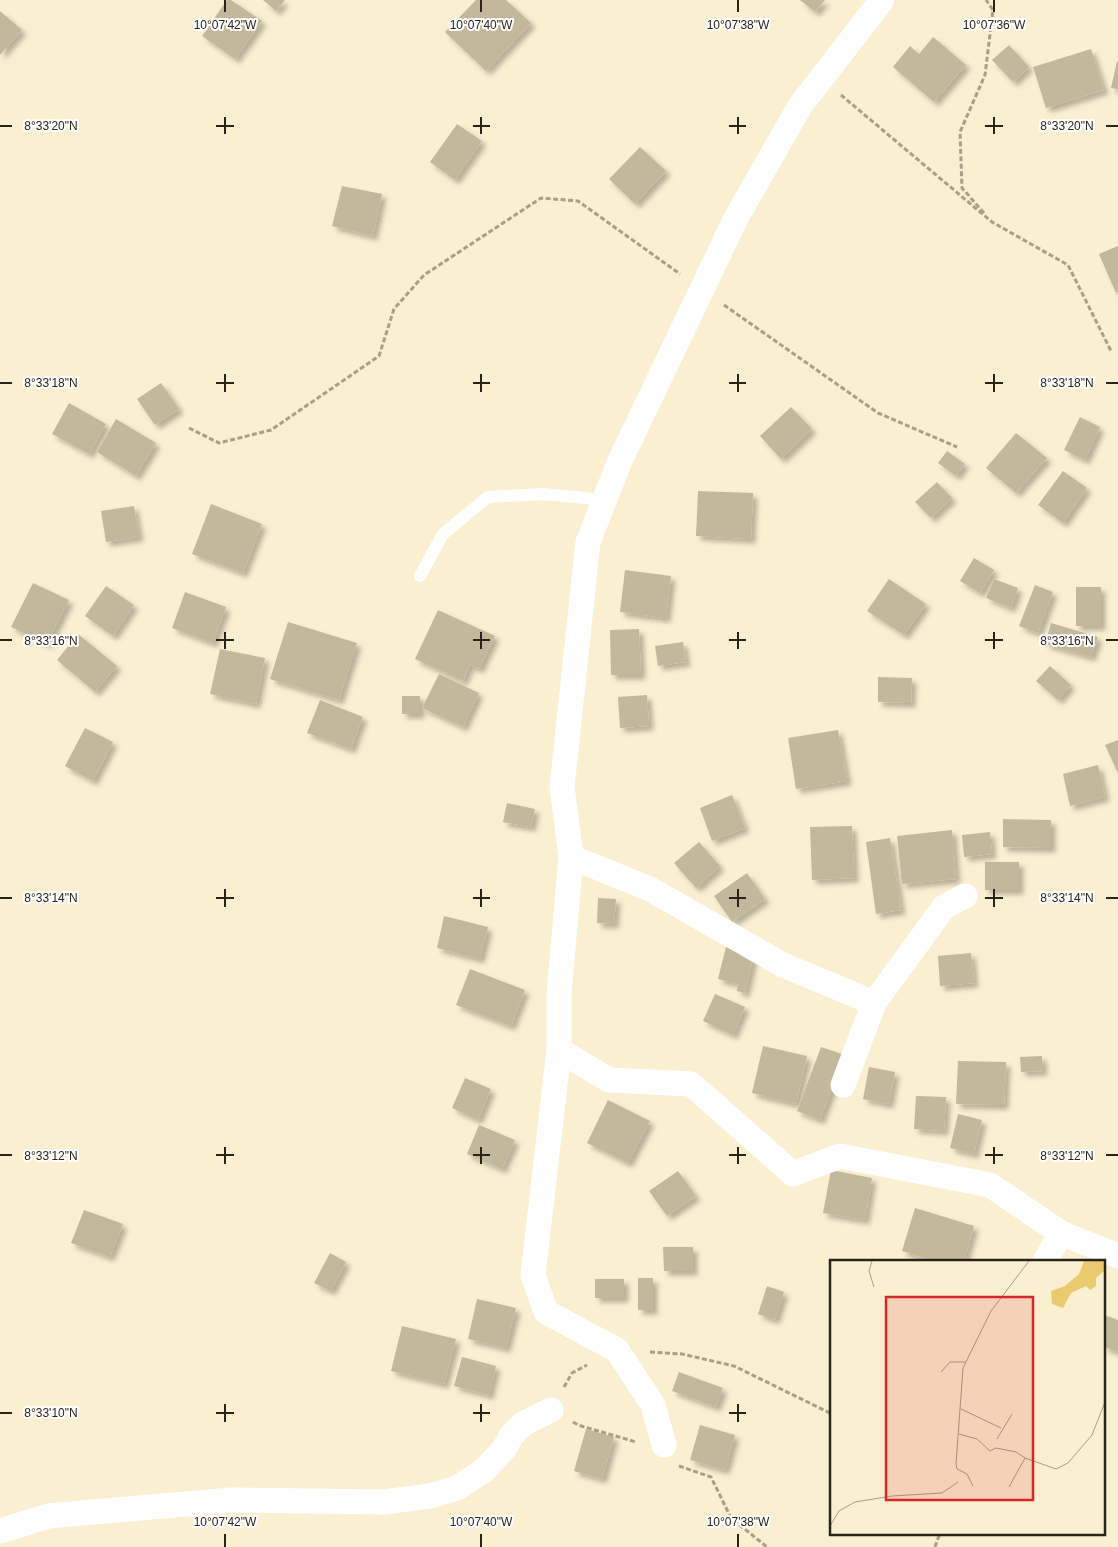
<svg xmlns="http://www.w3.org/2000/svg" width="1118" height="1547" viewBox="0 0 1118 1547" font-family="Arial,sans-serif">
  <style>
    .building { fill: #c3b89b; filter: url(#shadow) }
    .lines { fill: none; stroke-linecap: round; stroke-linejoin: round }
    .path { stroke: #a79f89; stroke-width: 3; stroke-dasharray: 5 2.5; stroke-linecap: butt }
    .service { stroke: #fff; stroke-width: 12 }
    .minor { stroke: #fff; stroke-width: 25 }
    .ticks { fill: none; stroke: #282419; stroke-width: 2 }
    .inset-road { fill: none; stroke: #a69e87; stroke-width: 1 }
    .view { fill: #d62828; fill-opacity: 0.15; stroke: #d62828; stroke-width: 2.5 }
    .inset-edge { fill: none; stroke: #282419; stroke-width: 2.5 }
    .ticks-label { font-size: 12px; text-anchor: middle; fill: #282419; stroke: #fff; stroke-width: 4; stroke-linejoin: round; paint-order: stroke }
  </style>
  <defs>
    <filter id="shadow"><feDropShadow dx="4.5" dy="4.5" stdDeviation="2.5" flood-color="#0004"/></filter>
  </defs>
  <rect width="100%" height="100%" fill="#faefd1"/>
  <!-- building -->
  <g class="building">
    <path d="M227,0H231L262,21L235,59L202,36Z"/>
    <path d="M263,0H285L276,11Z"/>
    <path d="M476,0H506L531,23L486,71L445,32Z"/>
    <path d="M800,0H825L815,12Z"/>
    <path d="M0,11L22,30L0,55Z"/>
    <path d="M933,37L966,65L934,102L893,67L910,46L919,54Z"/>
    <path d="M1009,45L1029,67L1013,82L992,60Z"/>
    <path d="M1091,49L1104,90L1046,108L1033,67Z"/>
    <path d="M1117,61H1118V89L1111,88Z"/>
    <path d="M457,124L482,141L455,180L430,162Z"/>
    <path d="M640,147L666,171L635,204L609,179Z"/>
    <path d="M342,186L382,194L373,236L332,226Z"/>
    <path d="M1118,246V292L1116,293L1099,254Z"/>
    <path d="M161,383L179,409L155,425L137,399Z"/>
    <path d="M69,403L106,424L89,454L52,434Z"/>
    <path d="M791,407L812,429L781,459L760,436Z"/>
    <path d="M1080,417L1100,427L1085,460L1064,450Z"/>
    <path d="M116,419L156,443L136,476L97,452Z"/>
    <path d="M1016,433L1047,458L1016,493L986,468Z"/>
    <path d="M947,451L965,464L956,476L938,463Z"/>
    <path d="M1063,471L1087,488L1063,523L1038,505Z"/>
    <path d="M937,482L952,498L931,518L915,502Z"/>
    <path d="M698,491L753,493L751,539L696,536Z"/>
    <path d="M211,504L262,524L243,573L192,554Z"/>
    <path d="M134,506L139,537L106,542L101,511Z"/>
    <path d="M974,558L994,570L980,593L960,581Z"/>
    <path d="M625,570L671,576L666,618L620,612Z"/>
    <path d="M889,579L926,604L904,635L867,611Z"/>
    <path d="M994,579L1018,588L1011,608L986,598Z"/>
    <path d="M33,583L69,600L47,644L11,627Z"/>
    <path d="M1035,585L1053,592L1038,633L1019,626Z"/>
    <path d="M106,586L134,605L113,636L85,616Z"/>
    <rect x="1076" y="587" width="25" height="39"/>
    <path d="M185,592L226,607L213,643L172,628Z"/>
    <path d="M438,610L495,636L479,669L470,665L463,681L415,659Z"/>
    <path d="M288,622L357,643L339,700L270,679Z"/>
    <path d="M1051,623L1098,637L1091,657L1045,644Z"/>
    <path d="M639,629L641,675H611L610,630Z"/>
    <path d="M78,634L117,666L95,692L57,660Z"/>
    <path d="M683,642L686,662L658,666L655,646Z"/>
    <path d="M220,649L265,658L256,704L210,694Z"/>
    <path d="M1050,666L1071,685L1058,700L1036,681Z"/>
    <path d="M439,674L479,693L463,727L422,708Z"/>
    <path d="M878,677L912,678L911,703L878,702Z"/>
    <path d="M647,695L649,726L620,728L618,697Z"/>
    <rect x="402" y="696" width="18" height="18"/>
    <path d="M320,700L363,717L351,749L307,733Z"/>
    <path d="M85,728L113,742L93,781L65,766Z"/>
    <path d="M838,730L847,781L796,789L788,738Z"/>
    <path d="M1118,740V773L1105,745Z"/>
    <path d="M1098,765L1105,797L1070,806L1063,774Z"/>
    <path d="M732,795L745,828L712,841L700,808Z"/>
    <path d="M507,803L535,809L531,827L503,822Z"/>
    <path d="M1003,819L1051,820V848L1003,847Z"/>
    <path d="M852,826L854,878L812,880L810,827Z"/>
    <path d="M952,830L956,879L902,884L897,836Z"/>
    <path d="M990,832L992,854L964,857L962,835Z"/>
    <path d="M890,838L901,910L876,914L866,842Z"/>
    <path d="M699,842L720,866L696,888L674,863Z"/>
    <rect x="985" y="862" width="34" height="28"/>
    <path d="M747,873L765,899L732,922L714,896Z"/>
    <path d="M598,898L616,899L614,924L597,923Z"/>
    <path d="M444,916L488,927L480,959L437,948Z"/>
    <path d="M726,947L754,954L745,993L737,991L738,984L718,979Z"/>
    <path d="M971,953L974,983L940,986L938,956Z"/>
    <path d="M470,969L525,990L511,1026L456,1005Z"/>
    <path d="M715,994L745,1007L733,1035L703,1021Z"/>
    <path d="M763,1046L807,1056L796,1104L752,1093Z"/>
    <path d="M821,1047L845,1055L820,1120L797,1111Z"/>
    <path d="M1042,1056L1043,1071L1021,1072L1020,1057Z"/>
    <path d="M958,1061L1006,1062L1004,1105L956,1104Z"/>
    <path d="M869,1067L895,1072L889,1104L863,1099Z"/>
    <path d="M465,1078L491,1089L478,1120L452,1108Z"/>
    <path d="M916,1096L946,1097L944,1131L914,1129Z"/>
    <path d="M608,1100L650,1121L628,1163L587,1143Z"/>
    <path d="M958,1114L982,1120L974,1154L950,1148Z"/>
    <path d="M479,1125L515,1140L502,1169L467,1154Z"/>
    <path d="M831,1170L872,1178L865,1220L823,1213Z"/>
    <path d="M678,1171L696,1196L667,1216L649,1191Z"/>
    <path d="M915,1208L974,1226L964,1261H935L902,1251Z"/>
    <path d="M84,1210L123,1224L110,1257L71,1243Z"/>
    <path d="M663,1247H693V1271H664Z"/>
    <path d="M330,1253L346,1262L331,1291L314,1283Z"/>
    <rect x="638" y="1278" width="15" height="32"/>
    <rect x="595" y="1279" width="29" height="19"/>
    <path d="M767,1286L784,1292L775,1320L758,1314Z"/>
    <path d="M477,1299L516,1308L506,1348L468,1339Z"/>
    <path d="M1104,1315L1118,1320V1352L1104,1347Z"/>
    <path d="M402,1326L456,1339L444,1384L391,1371Z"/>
    <path d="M462,1357L496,1366L489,1395L454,1386Z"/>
    <path d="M679,1372L723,1388L716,1407L672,1391Z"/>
    <path d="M700,1425L735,1435L725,1470L690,1460Z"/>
    <path d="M586,1429L614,1437L602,1479L574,1471Z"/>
  </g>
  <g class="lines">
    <!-- path -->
    <g class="path">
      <path d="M841,95L992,222L1068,265L1111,351"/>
      <path d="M984,213L962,188L960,132L985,75L993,10L986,0"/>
      <path d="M724,305L878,413L957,447"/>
      <path d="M189,428L219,443L271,430L379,356L394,309L424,275L541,198L578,201L680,274"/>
      <path d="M650,1352L682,1354L734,1366L832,1414"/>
      <path d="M564,1387L572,1373L587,1365"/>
      <path d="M573,1422L578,1425L636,1442"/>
      <path d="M679,1466L711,1477L731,1518L767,1547"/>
      <path d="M935,1547L940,1533"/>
    </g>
    <!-- service -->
    <path class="service" d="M420,576L443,534L488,497L544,494L604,500"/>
    <!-- minor -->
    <g class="minor">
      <path d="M571,857L650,889L783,965L874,1003"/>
      <path d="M559,1050L609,1080L691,1084L793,1174L840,1156L990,1185L1061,1233"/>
      <path d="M843,1085L874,1003L944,907L965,896"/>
      <path d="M1045,1261L1061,1233L1118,1256"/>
      <path d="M664,1445L653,1405L617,1350L546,1312L533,1275L559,1050V994L571,857L562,787L588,542L619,463L736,218L800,106L882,0"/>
      <path d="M0,1531L48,1516L231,1500L384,1502L430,1496L457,1488L483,1471L504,1449L511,1436L523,1424L551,1410"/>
    </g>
  </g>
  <!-- ticks -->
  <path class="ticks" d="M225,0V12M481,0V12M738,0V12M994,0V12M225,117V134M481,117V134M738,117V134M994,117V134M0,126H12M216,126H234M473,126H490M729,126H746M985,126H1003M1106,126H1118M225,374V392M481,374V392M738,374V392M994,374V392M0,383H12M216,383H234M473,383H490M729,383H746M985,383H1003M1106,383H1118M225,632V649M481,632V649M738,632V649M994,632V649M0,640H12M216,640H234M473,640H490M729,640H746M985,640H1003M1106,640H1118M225,889V907M481,889V907M738,889V907M994,889V907M0,898H12M216,898H234M473,898H490M729,898H746M985,898H1003M1106,898H1118M225,1147V1164M481,1147V1164M738,1147V1164M994,1147V1164M0,1155H12M216,1155H234M473,1155H490M729,1155H746M985,1155H1003M1106,1155H1118M225,1404V1422M481,1404V1422M738,1404V1422M0,1413H12M216,1413H234M473,1413H490M729,1413H746M225,1534V1547M481,1534V1547M738,1534V1547"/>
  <!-- overview -->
  <g transform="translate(830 1260)">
    <rect width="275" height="275" fill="#faefd1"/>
    <path d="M254,1H275V10L266,18V26L260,30L256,26L241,33L233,48L222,44L221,31L235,26L249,14Z" fill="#eaca6f"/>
    <path class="inset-road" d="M42,1L39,11L44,27M111,112L120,102H135M131,149L171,168M129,174L147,179L160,191L166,188L186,192L195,198M167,179L182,154M143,226L137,214L127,209L126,204L133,108L161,51L199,1M179,227L195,198L226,209L238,203L262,175L275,142M0,266L9,251L25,242L62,236L112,233L128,222"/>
    <path class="view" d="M56,37H203V240H56Z"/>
    <rect width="275" height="275" class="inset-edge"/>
  </g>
  <g class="ticks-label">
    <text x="225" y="29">10°07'42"W</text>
    <text x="481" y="29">10°07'40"W</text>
    <text x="738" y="29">10°07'38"W</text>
    <text x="994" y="29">10°07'36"W</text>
    <text x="51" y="130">8°33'20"N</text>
    <text x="1067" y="130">8°33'20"N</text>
    <text x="51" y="387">8°33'18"N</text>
    <text x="1067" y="387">8°33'18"N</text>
    <text x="51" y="645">8°33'16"N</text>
    <text x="1067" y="645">8°33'16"N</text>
    <text x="51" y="902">8°33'14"N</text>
    <text x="1067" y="902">8°33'14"N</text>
    <text x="51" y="1160">8°33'12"N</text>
    <text x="1067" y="1160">8°33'12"N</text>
    <text x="51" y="1417">8°33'10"N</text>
    <text x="225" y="1526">10°07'42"W</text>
    <text x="481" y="1526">10°07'40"W</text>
    <text x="738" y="1526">10°07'38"W</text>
  </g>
</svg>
